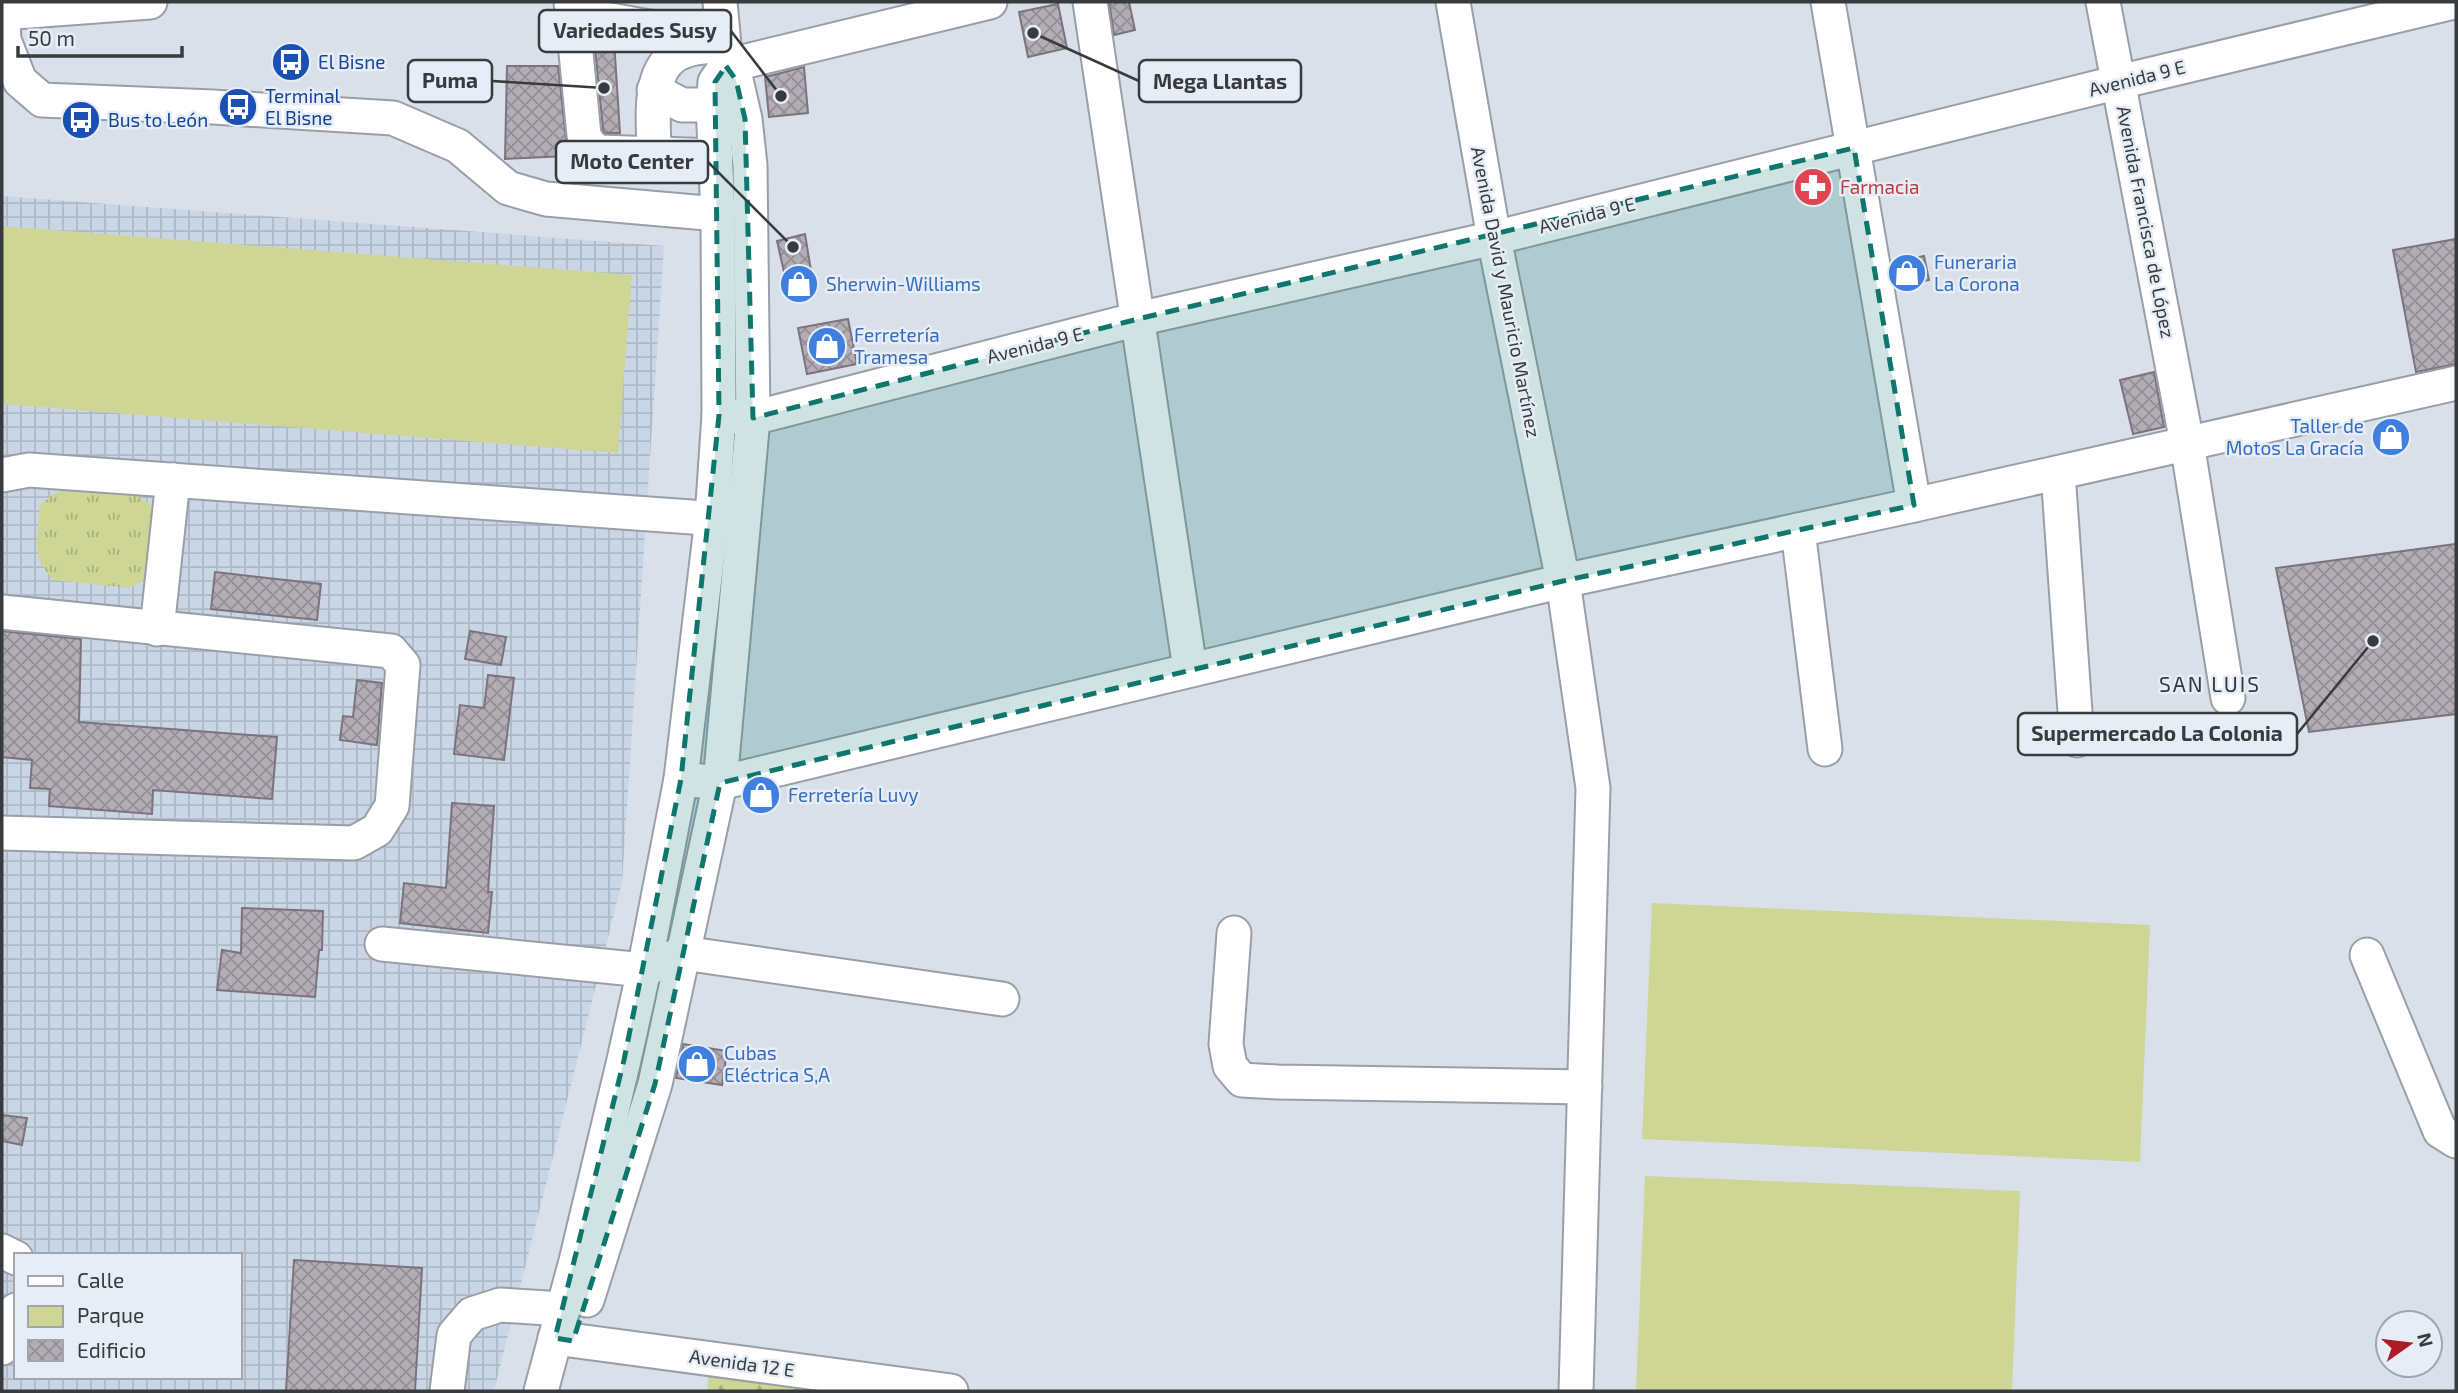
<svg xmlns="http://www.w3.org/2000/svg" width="2458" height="1393" viewBox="0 0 2458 1393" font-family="'Exo 2',sans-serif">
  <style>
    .industrial { fill: url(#industrial-grid); fill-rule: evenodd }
    .grass { fill: url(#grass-tufts) }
    .forest { fill: url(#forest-firs) }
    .green { fill: #cdd695 }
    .building { fill: url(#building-cross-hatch); stroke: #7b747c; stroke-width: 2 }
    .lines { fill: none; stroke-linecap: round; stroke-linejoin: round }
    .minor-casing { stroke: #999fa8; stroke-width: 37 }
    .minor { stroke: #fff; stroke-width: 33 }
    .marked { fill: #0f766e; fill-opacity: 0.2; stroke: #0f766e; stroke-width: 5; stroke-dasharray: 14 9; stroke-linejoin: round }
    .labels { text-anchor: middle; stroke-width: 5; stroke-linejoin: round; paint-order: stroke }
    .transit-label { font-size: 19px; fill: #164399; stroke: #e6edf6; text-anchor: start }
    .street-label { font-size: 19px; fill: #383b3e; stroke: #e6edf6 }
    .health-label { font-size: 19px; fill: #be3a42; stroke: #e6edf6; text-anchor: start }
    .shop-label { font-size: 19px; fill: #366cbe; stroke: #e6edf6; text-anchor: start }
    .neighbourhood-label { font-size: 21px; letter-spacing: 2px; fill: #32383e; stroke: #e6edf6 }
    .leader { fill: none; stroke: #383b3e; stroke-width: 2.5 }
    .callout-dot { fill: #383b3e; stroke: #e6edf6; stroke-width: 2.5 }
    .callout { fill: #e6edf6; stroke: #383b3e; stroke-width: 2.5 }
    .callout-label { font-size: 21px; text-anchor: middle; font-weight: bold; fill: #383b3e }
  </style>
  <defs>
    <pattern id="industrial-grid" width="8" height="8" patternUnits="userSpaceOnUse" patternTransform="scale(1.75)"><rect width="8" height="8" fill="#cad6e5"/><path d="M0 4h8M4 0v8" fill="none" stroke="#aeb9c6"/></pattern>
    <pattern id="grass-tufts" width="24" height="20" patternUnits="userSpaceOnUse" patternTransform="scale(1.75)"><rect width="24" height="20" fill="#cdd695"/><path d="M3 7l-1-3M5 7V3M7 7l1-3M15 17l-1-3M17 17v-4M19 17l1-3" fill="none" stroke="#a7af7b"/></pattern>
    <pattern id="forest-firs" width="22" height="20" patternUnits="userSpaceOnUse" patternTransform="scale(1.75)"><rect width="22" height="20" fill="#cdd695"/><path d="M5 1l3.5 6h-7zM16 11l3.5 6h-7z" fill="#a7af7b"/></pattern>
    <pattern id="building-cross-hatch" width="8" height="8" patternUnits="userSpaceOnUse" patternTransform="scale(1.75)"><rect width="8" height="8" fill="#b4adb5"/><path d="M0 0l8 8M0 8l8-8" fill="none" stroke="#938e95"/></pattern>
  </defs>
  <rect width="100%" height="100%" fill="#d9e0e9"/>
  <!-- industrial -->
  <path class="industrial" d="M2,196L664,246L622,882L494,1391H2ZM16,1255H240V1377H16Z"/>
  <!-- grass -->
  <path class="grass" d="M65,489L134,494L151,505L155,514L149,574L142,582L129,588L53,580C29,554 38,538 40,505L52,495Z"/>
  <!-- forest -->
  <path class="forest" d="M711,1356L952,1391H707Z"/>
  <!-- green -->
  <g class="green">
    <path d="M2,226L632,275L618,453L2,404Z"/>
    <path d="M1652,903L2150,925L2140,1162L1642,1139Z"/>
    <path d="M1645,1176L2020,1191L2012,1391H1636Z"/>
  </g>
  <!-- building -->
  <g class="building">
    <path d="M1109,2H1129L1135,30L1114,35Z"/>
    <path d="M1058,4L1067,48L1028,57L1019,12Z"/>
    <path d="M594,37L614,40L620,133H605L603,130Z"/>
    <path d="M507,66H558L568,156L505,159Z"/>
    <path d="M804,67L808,113L769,117L765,77Z"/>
    <path d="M805,234L814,289L789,294L777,241Z"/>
    <path d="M2456,239V364L2416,372L2393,250Z"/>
    <path d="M1924,256L1929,280L1896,287L1892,263Z"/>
    <path d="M848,319L857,364L807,374L798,328Z"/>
    <path d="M2154,372L2164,427L2133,434L2120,380Z"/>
    <path d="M2456,544V714L2309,732L2276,568Z"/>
    <path d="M215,572L321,584L317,620L211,609Z"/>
    <path d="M2,631L81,639L79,722L277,737L272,799L153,790L152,814L49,806L50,789L30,788L32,760L2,757Z"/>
    <path d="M470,631L506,637L501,665L465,659Z"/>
    <path d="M488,675L514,678L504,760L454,754L460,705L484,708Z"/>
    <path d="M357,680L382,683L377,745L340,740L343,716L353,717Z"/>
    <path d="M774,790V806H747V796Z"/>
    <path d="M452,803L494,806L488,892H492L488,933L400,923L404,883L446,888Z"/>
    <path d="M242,908L323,911L322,950H319L315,997L217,990L222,950L241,953Z"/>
    <path d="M683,1044L727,1051L722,1085L676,1078Z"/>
    <path d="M2,1115L27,1118L22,1145L2,1141Z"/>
    <path d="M294,1260L422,1268L415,1391H286Z"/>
  </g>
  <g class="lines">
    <!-- minor casing -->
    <g class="minor-casing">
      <g id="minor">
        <path d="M571,2L584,135L589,145L599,152L716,156"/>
        <path d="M1090,2L1190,669"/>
        <path d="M1453,2L1494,238L1563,581L1593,788L1576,1391"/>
        <path d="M1828,2L1914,505"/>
        <path d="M2103,2L2187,443L2228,698"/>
        <path d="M2,6L4,40L20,81L42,100L213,107L393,118L458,146L508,188L546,199L718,214"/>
        <path d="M2,13L150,2"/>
        <path d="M572,13L671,31L682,52"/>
        <path d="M654,90L682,105H713"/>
        <path d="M654,153C654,117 644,59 691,49C702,46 713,47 724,46"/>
        <path d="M719,415L753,418L1138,319L1494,238L2119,82L2454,2"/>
        <path d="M2058,473L2077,740"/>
        <path d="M2,475L29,470L734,520"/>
        <path d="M1798,530L1825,749"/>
        <path d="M2,612L391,651L403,665L392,806L377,830L354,843L2,833"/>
        <path d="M157,629L173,480"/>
        <path d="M681,779L720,783L1563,581L1914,505L2456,383"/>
        <path d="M1234,933L1226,1044L1230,1066L1242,1080L1278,1082L1585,1087"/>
        <path d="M382,944L644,970L683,953L1002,999"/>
        <path d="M2367,955L2440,1131L2456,1141"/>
        <path d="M2,1251L16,1258"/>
        <path d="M587,1300L655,1084L720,783L753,418L750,165L745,119L736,80L726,66L720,2"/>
        <path d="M555,1338L951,1391"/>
        <path d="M2,1348L11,1328L16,1310"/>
        <path d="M447,1391L454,1335L472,1314L500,1305L563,1309"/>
        <path d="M541,1391L576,1261L624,1060L644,970L681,779L712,518L719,415L718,214L713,105L715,82L726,66L990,2"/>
      </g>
    </g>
    <!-- minor -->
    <use href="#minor" class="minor"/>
  </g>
  <!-- marked area -->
  <path class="marked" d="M726,66L736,80L745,119L753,418L1138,319L1854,148L1914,505L1563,581L720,783L655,1084L573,1341L555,1338L624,1060L681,779L719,415L715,82Z"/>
  <!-- icons -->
  <defs>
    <g id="bus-disc" transform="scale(2.0125)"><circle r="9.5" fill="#1a4fb4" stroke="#e6edf6"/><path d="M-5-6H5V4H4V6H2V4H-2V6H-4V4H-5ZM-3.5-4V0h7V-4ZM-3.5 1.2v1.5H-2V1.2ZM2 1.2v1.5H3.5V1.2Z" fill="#fff"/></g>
    <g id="pharmacy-disc" transform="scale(2.0125)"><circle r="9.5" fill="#e0444e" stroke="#e6edf6"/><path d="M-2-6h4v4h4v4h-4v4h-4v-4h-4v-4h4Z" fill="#fff"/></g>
    <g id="shop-disc" transform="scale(2.0125)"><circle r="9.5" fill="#3f7fe0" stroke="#e6edf6"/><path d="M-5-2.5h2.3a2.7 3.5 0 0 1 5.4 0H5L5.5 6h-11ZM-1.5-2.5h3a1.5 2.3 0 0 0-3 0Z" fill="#fff"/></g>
  </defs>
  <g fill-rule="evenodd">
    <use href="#bus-disc" x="291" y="62"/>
    <use href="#bus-disc" x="238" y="107"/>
    <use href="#bus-disc" x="81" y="120"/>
    <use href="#pharmacy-disc" x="1813" y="187"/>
    <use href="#shop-disc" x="1907" y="273"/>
    <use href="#shop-disc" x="799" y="284"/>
    <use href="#shop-disc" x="827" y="346"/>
    <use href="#shop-disc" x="2391" y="437"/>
    <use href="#shop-disc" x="761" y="795"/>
    <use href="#shop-disc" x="697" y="1064"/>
  </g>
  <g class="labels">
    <!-- transit labels -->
    <g class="transit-label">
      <text x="318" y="69">El Bisne</text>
      <text x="265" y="103">Terminal<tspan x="265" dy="22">El Bisne</tspan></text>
      <text x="108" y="127">Bus to León</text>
    </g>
    <!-- street labels -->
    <g class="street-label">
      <text transform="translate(2137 78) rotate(-14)" y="7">Avenida 9 E</text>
      <text transform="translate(1587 215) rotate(-14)" y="7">Avenida 9 E</text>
      <text transform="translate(2146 222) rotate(79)" y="7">Avenida Francisca de López</text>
      <text transform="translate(1506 292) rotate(79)" y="7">Avenida David y Mauricio Martínez</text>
      <text transform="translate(1035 345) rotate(-14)" y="7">Avenida 9 E</text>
      <text transform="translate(742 1363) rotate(8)" y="7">Avenida 12 E</text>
    </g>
    <!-- health labels -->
    <g class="health-label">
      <text x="1840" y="194">Farmacia</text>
    </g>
    <!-- shop labels -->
    <g class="shop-label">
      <text x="1934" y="269">Funeraria<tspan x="1934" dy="22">La Corona</tspan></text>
      <text x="826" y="291">Sherwin-Williams</text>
      <text x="854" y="342">Ferretería<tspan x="854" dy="22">Tramesa</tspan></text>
      <text x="2364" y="433" text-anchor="end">Taller de<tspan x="2364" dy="22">Motos La Gracía</tspan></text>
      <text x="788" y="802">Ferretería Luvy</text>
      <text x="724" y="1060">Cubas<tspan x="724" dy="22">Eléctrica S,A</tspan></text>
    </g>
    <!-- neighbourhood labels -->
    <g class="neighbourhood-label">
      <text x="2210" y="692">SAN LUIS</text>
    </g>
  </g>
  <!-- callouts -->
  <path class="leader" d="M781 96L731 31M604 88L492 81M1033 33L1139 81M793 247L708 162M2373 641L2297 734"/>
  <g class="callout-dot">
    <circle cx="781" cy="96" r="7"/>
    <circle cx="604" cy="88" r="7"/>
    <circle cx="1033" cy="33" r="7"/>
    <circle cx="793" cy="247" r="7"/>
    <circle cx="2373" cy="641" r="7"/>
  </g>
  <g class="callout">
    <rect x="539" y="10" width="192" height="42" rx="7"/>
    <rect x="408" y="60" width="84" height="42" rx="7"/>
    <rect x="1139" y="60" width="162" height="42" rx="7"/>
    <rect x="556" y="141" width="152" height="42" rx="7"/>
    <rect x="2018" y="713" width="279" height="42" rx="7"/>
  </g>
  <g class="callout-label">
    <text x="635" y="38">Variedades Susy</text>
    <text x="450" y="88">Puma</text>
    <text x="1220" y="89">Mega Llantas</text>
    <text x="632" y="169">Moto Center</text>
    <text x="2157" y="741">Supermercado La Colonia</text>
  </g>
  <!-- border -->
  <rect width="2458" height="1393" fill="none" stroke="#383b3e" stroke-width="7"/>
  <!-- legend -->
  <rect x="14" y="1253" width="228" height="126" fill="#e6edf6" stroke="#a0a6ac" stroke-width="2"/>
  <rect x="28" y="1276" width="35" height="10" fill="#ffffff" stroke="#a0a6ac" stroke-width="2"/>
  <text x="77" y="1288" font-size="21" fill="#383b3e">Calle</text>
  <rect x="28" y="1306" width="35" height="21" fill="#cdd695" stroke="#a0a6ac" stroke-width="2"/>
  <text x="77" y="1323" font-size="21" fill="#383b3e">Parque</text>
  <rect x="28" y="1340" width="35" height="21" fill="url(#building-cross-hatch)" stroke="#a0a6ac" stroke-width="2"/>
  <text x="77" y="1358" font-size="21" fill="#383b3e">Edificio</text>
  <!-- north arrow -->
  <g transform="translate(2409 1344) rotate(76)"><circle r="33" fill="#e6edf6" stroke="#a0a6ac" stroke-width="2"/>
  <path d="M0-5L12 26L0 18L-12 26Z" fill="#ae1b25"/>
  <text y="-10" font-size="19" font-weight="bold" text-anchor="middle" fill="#383b3e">N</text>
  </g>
  <!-- scale -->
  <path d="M18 46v10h164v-10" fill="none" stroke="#383b3e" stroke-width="3.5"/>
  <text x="28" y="46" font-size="21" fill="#383b3e" stroke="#e6edf6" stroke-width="5" paint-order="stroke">50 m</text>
</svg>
